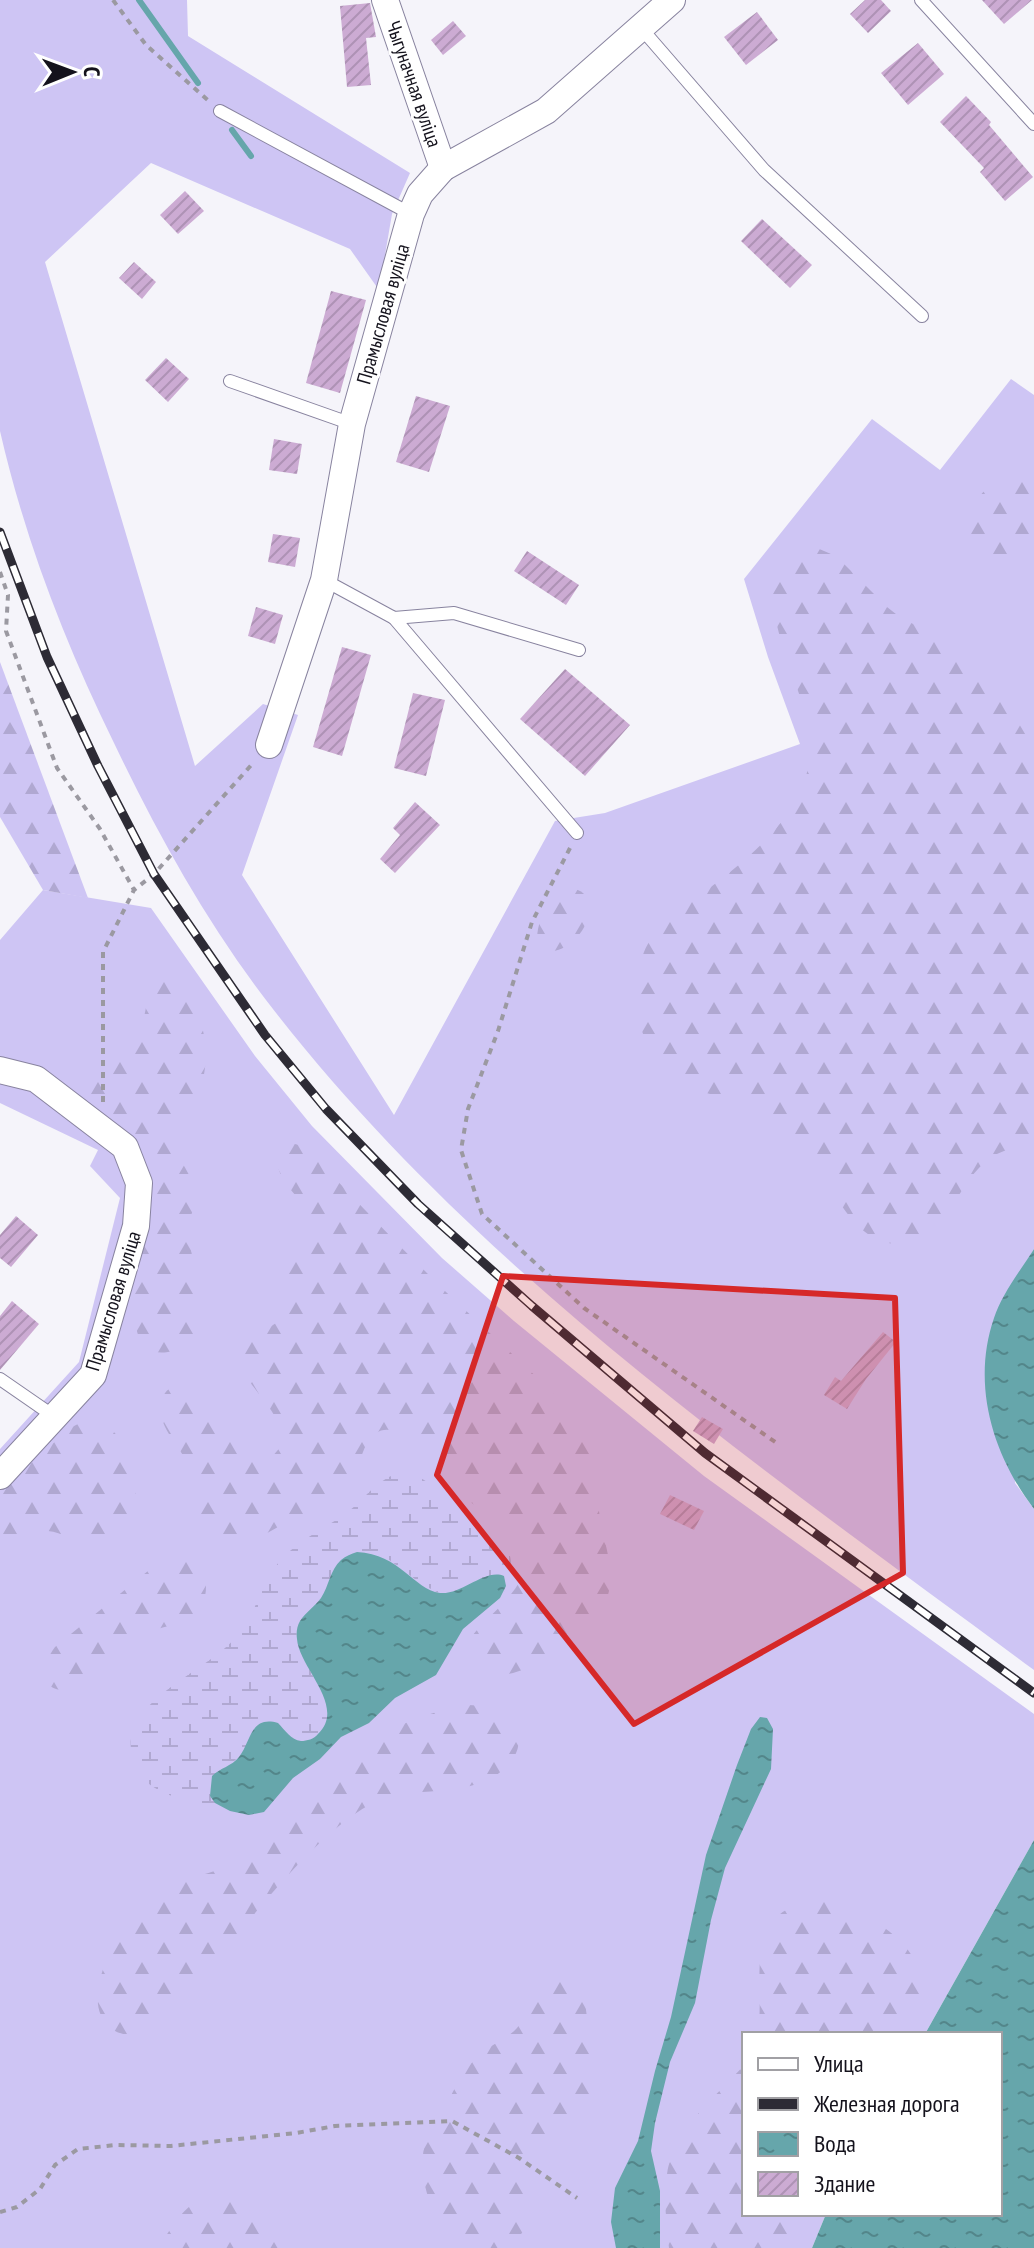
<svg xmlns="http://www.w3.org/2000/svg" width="1034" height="2248" viewBox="0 0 1034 2248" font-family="'PT Sans Narrow',sans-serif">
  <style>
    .grass { fill: #cec5f4 }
    .forest { fill: url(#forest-firs) }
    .wetland { fill: url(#wetland-marsh) }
    .water { fill: url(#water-ripples) }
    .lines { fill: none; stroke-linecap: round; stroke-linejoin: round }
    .stream { stroke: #66a6ab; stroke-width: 6 }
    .building { fill: url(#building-hatch) }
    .lane-casing { stroke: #88839f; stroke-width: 14 }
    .street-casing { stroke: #88839f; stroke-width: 28 }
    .path { stroke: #9b99a1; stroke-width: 4; stroke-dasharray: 6 6; stroke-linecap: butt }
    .lane { stroke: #fff; stroke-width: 12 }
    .street { stroke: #fff; stroke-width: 26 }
    .rail-casing { stroke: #2d2b35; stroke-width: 9 }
    .rail { stroke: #fff; stroke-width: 6; stroke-dasharray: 18; stroke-linecap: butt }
    .marked { fill: #d62828; fill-opacity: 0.2; stroke: #d62828; stroke-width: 6; stroke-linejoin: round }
    .labels { text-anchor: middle; stroke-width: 6; stroke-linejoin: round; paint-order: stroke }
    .street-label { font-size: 20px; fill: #14121c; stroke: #fff }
  </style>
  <defs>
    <pattern id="forest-firs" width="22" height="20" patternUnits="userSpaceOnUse" patternTransform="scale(2)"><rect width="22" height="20" fill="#cec5f4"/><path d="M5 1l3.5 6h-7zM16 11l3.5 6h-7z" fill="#b0a8d1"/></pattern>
    <pattern id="wetland-marsh" width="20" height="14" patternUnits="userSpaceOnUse" patternTransform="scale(2)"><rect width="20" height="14" fill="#cec5f4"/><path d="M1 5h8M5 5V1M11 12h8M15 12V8" fill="none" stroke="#b0a8d1"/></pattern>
    <pattern id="water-ripples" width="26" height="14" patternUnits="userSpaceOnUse" patternTransform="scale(2)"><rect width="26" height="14" fill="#66a6ab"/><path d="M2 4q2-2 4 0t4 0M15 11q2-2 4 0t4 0" fill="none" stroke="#53868a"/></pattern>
    <pattern id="building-hatch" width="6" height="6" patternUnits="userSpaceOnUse" patternTransform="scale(2)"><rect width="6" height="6" fill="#ccabd3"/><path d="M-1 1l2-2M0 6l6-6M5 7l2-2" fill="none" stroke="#ae92b5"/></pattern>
  </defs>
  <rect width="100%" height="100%" fill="#f5f4fa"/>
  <!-- grass -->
  <g class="grass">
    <path d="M0,0H187L188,36L410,173L392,214L379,290L350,249L151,163L45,262L195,766L263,704L298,715L242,875L394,1115L555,821L605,813L800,744L768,657L744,579L872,419L940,470L1011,379L1034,395V1249L1008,1292L1015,1483L1034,1509V1670C764,1470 473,1270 266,1000C205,920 157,833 114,743C65,643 25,540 0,431Z"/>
    <path d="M43,890L151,908L255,1056L312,1126L442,1258L514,1321L704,1476L1034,1714V1840L925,2034H744V2214H826L812,2248H0V1449L79,1362L120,1198L90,1166L98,1150L0,1103V940Z"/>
  </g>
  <!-- forest -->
  <g class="forest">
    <path d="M1034,468V559C994,571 948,534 979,497C991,481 1015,473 1034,468Z"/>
    <path d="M803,548H817L831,554L844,564L887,607L901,618L960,647L976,661L993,680L1034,749V1148C1025,1149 1013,1148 1004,1151C964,1165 957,1218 920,1237C865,1266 835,1193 812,1157C799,1137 782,1118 760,1108C732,1096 700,1097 675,1078C656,1064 643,1040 638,1017C633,997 636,971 644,952C653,930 676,914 694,900C741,864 801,822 810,758C819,694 728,585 803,548Z"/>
    <path d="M0,662L88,898L43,890L0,817Z"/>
    <path d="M572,888C616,898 568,969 538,947C533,925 549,894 572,888Z"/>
    <path d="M161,967C175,966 181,978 187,989C207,1024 214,1068 193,1104C186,1116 176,1127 176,1142C176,1159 190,1171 194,1187C197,1204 188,1219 189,1235C191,1268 222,1344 168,1352C124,1359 136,1296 136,1271C136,1255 134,1238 133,1222C132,1205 133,1157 127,1144C119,1125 87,1103 89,1084C91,1062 123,1057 135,1040C150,1019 144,981 161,967Z"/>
    <path d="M290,1143L304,1146C344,1187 382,1229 423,1269C451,1298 482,1325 511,1353C547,1387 585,1418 595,1469C597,1483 597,1497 599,1511C602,1539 616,1567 608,1595C604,1609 597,1622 586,1631C559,1654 471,1714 472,1636C494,1608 538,1583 523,1541C514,1517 495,1517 476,1506C469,1502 464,1495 458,1490C441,1473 391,1398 366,1445C357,1464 355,1484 337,1498C322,1511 300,1513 283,1524C265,1534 248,1547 227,1541C195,1531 198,1495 190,1470C184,1451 166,1436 161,1416C159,1407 161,1395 169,1389C195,1369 232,1434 246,1452L254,1458H271L283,1444C283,1406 238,1385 236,1347L245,1333L267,1329L279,1321L285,1303L289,1266L315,1232C315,1225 314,1219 310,1213C299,1197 256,1161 290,1143Z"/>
    <path d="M94,1420C113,1426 123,1440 129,1459C141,1494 141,1551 89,1544C75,1543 62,1532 48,1531C32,1530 15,1536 0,1542V1491L70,1428L82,1422Z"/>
    <path d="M177,1550C207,1551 214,1595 197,1613C183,1627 161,1625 144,1634C119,1647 98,1671 76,1689C41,1696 37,1671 55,1647L154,1566Z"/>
    <path d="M467,1705C489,1706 514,1707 518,1734C520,1742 518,1751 514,1757C481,1806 414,1780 369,1805C320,1832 261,1905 225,1950C203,1978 180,2016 146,2031C135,2036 121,2036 112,2029C73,2001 123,1920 149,1898C176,1876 214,1877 243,1858C272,1840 293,1810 316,1786C357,1742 407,1716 467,1705Z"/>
    <path d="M822,1900C863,1910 929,1943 920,1995C917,2010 910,2021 902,2034H758C766,1975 738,1908 822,1900Z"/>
    <path d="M557,1970C583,1977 584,1993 587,2017C588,2035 597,2052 596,2070C594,2113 550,2125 535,2159C520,2195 546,2216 508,2248H460C434,2223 414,2177 426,2141C430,2129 439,2120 444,2109C454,2090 462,2072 477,2057C489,2045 506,2040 517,2028C534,2009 528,1978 557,1970Z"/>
    <path d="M744,2065V2214H806L791,2248H669C666,2220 662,2187 670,2160C682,2122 719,2094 744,2065Z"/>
    <path d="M207,2195L234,2201L291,2248H158C172,2227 183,2206 207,2195Z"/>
  </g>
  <!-- wetland -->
  <path class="wetland" d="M399,1473C437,1474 436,1502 462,1520C470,1526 481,1528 490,1532C514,1543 516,1571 504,1592L506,1586L496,1574L458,1590L439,1593L423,1585L388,1559L366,1552L335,1566C331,1576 328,1586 323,1594C316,1607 301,1614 297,1629C290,1659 357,1717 311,1739C302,1743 296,1740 289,1735L243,1750C236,1763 221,1770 210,1782V1796L221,1808C188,1800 142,1797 132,1757C119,1700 207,1673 237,1636C256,1614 261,1584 279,1562C297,1541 320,1531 342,1516C364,1502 373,1481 399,1473Z"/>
  <!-- water -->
  <g class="water">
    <path d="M1034,1249V1509C993,1455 971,1385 994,1318C1002,1294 1020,1271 1034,1249Z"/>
    <path d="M357,1552C400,1554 413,1589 440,1593C462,1595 485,1568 504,1576L506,1586L500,1598L463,1629L436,1675L395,1698L369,1723L341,1737L320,1759L293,1778L264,1812L249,1815L230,1811L215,1803L210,1796L212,1776C220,1768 232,1766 239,1757C251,1742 250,1715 278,1723C285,1730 291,1740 301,1741C307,1741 314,1739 318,1734C347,1706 299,1668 297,1639C296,1633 297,1626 300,1621C306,1612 315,1606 321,1598C329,1586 330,1570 341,1560C346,1556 351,1554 357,1552Z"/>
    <path d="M760,1717L767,1718L773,1729L771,1769L725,1868L711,1920L695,2003L670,2062L655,2123L651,2151L660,2191V2248H616L611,2222L615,2188L638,2141L655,2071L671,2017L706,1855L737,1765L751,1729Z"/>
    <path d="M1034,1840V2248H812L826,2214H1000V2034H925Z"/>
  </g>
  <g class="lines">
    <!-- stream -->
    <g class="stream">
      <path d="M139,0L198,83"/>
      <path d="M232,130L251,156"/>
    </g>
  </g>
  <!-- building -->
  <g class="building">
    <path d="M865,0H881L891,11L868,33L850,14Z"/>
    <path d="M982,0H1032L1004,24Z"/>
    <path d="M370,3L376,37L366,38L371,85L347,87L340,6Z"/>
    <path d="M757,12L778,40L746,65L724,37Z"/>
    <path d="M453,21L466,36L443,55L431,40Z"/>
    <path d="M918,43L944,74L908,105L881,73Z"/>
    <path d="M966,96L991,122L989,125L1033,177L1005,201L980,172L984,168L940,122Z"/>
    <path d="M185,191L204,211L178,234L160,215Z"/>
    <path d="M762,219L812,265L790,288L741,241Z"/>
    <path d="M134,262L156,282L142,299L119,278Z"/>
    <path d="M331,291L366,300L340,393L306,383Z"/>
    <path d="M166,358L189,379L168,402L145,380Z"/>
    <path d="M416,396L450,406L429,472L396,462Z"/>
    <path d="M274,439L302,444L297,474L269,470Z"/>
    <path d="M273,534L300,538L295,567L268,562Z"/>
    <path d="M527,551L579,585L566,605L514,571Z"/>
    <path d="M256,607L283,615L275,644L248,636Z"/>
    <path d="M342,647L371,655L342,756L313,747Z"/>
    <path d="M565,669L630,725L585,776L520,719Z"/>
    <path d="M413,693L445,700L426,776L394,768Z"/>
    <path d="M415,802L440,825L395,873L380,859L400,835L393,828Z"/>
    <path d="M16,1216L38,1235L11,1267L0,1258V1235Z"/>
    <path d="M12,1301L39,1324L0,1370V1316Z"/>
    <path d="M883,1332L896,1342L866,1379L847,1409L824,1395L835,1377L841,1381Z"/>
    <path d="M702,1417L723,1429L714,1444L693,1431Z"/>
    <path d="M670,1495L704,1511L694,1530L660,1514Z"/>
  </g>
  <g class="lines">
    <!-- lane casing -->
    <g class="lane-casing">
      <g id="lane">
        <path d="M921,0L1034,124"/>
        <path d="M641,28L764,170L922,316"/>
        <path d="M220,111L411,214"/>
        <path d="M230,381L352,424"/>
        <path d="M324,580L394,618L454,613L579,650"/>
        <path d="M394,618L577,833"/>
        <path d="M0,1379L55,1417"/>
      </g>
    </g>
    <!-- street casing -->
    <g class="street-casing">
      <g id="street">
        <path d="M385,0L443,168"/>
        <path d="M269,745L324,580L352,424L411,214L420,194L443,168L546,111L672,0"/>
        <path d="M0,1070L36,1079L125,1147L139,1183L136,1226L93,1375L0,1476"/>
      </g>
    </g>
    <!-- path -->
    <g class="path">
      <path d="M113,0L146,45L210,102"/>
      <path d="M0,572L8,595L6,631L57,768L100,829L134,890"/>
      <path d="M570,848L532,922L498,1031L468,1109L461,1150L482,1214L584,1308L778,1444"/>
      <path d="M103,1102V952L134,890L154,874L254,762"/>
      <path d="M0,2212L17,2207L40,2189L55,2165L78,2149L116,2145L171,2146L296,2133L335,2126L452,2121L519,2158L577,2198"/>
    </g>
    <!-- lane -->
    <use href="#lane" class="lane"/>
    <!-- street -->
    <use href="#street" class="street"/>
    <!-- rail casing -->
    <g class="rail-casing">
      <path id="rail" d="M0,532L47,657L98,766L154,874L265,1035L326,1109L418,1204L532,1306L705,1453L1034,1693"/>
    </g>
    <!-- rail -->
    <use href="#rail" class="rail"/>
  </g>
  <!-- marked area -->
  <path class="marked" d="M503,1276L895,1298L903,1573L634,1724L437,1475Z"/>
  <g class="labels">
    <!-- street labels -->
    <g class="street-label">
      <text transform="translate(414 84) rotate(71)" y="7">Чыгуначная вуліца</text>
      <text transform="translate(383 314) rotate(-74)" y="7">Прамысловая вуліца</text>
      <text transform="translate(113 1301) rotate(-73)" y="7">Прамысловая вуліца</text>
    </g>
  </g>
  <!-- legend -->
  <rect x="742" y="2032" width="260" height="184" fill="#ffffff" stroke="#a1a0a4" stroke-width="2"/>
  <rect x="758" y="2058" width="40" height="12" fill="#ffffff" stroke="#a1a0a4" stroke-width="2"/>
  <text x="814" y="2072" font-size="24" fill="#14121c">Улица</text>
  <rect x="758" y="2098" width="40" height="12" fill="#2d2b35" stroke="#a1a0a4" stroke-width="2"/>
  <text x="814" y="2112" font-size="24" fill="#14121c">Железная дорога</text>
  <rect x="758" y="2132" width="40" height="24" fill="url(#water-ripples)" stroke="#a1a0a4" stroke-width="2"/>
  <text x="814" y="2152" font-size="24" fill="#14121c">Вода</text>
  <rect x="758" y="2172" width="40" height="24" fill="url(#building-hatch)" stroke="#a1a0a4" stroke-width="2"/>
  <text x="814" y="2192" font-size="24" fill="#14121c">Здание</text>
  <!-- north arrow -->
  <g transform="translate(72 72) rotate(89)" stroke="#ffffff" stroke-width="6" paint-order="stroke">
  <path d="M0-6L14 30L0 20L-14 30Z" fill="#14121c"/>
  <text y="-12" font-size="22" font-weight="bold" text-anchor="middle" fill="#14121c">С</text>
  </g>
</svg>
